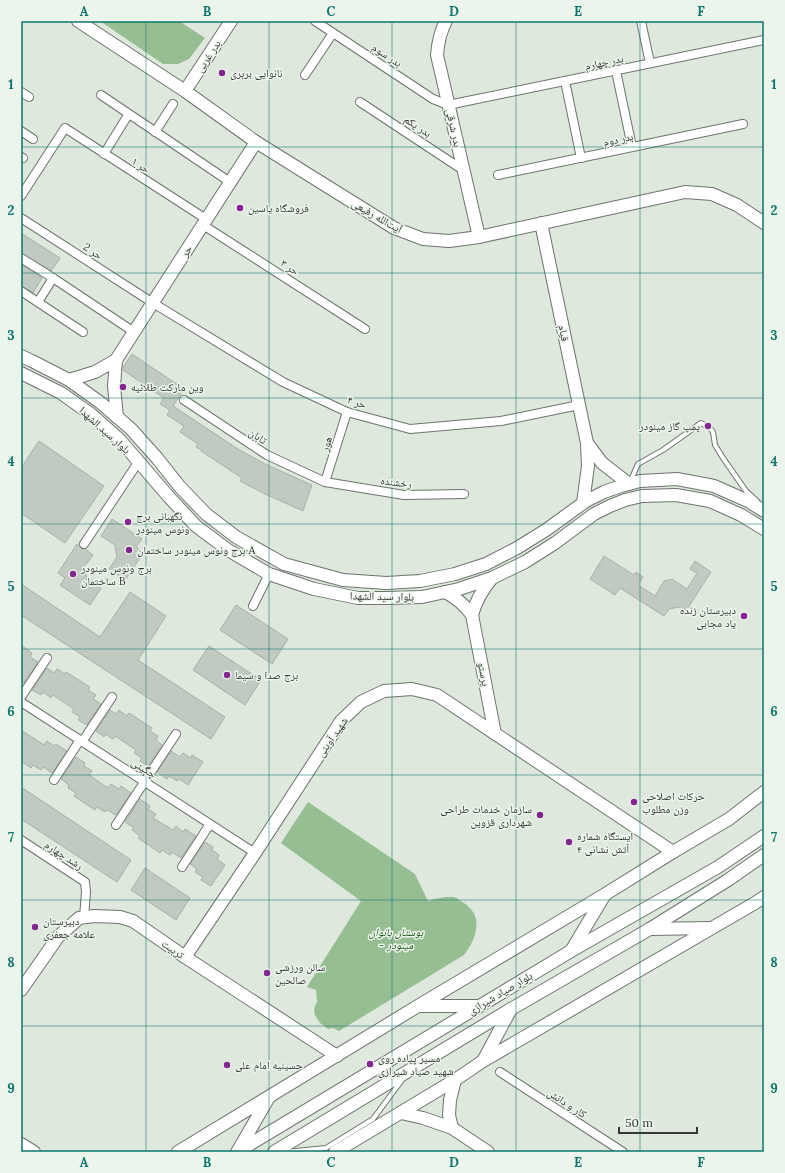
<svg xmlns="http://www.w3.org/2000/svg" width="785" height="1173" viewBox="0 0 785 1173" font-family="Lora,'Noto Naskh Arabic',serif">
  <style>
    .green { fill: #97be93 }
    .building { fill: #c1cac0; stroke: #a8b1a7 }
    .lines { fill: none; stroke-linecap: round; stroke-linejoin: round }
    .lane-casing { stroke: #6c746b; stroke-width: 6 }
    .street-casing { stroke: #6c746b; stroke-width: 10 }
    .secondary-casing { stroke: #6c746b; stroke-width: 14 }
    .lane { stroke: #fff; stroke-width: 4 }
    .street { stroke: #fff; stroke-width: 8 }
    .secondary { stroke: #fff; stroke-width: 12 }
    .grid { fill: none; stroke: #0f766e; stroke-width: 1; stroke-opacity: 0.55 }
    .poi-dot { fill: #842691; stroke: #ecf5eb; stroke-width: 1.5 }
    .labels { text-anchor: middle; stroke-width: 3; stroke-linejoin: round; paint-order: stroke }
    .street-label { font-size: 11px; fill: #343733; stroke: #ecf5eb }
    .poi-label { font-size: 11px; fill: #343733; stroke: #ecf5eb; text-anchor: start }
    .park-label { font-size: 11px; font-style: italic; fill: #195517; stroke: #ecf5eb }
    .neatline { fill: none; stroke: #0f766e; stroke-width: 1.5 }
    .grid-label { font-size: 13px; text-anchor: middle; font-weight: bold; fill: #0f766e }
  </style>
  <rect width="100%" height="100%" fill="#dee8dd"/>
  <!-- green -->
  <g class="green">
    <path d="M100,21H179L205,38L189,59L178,64H163Z"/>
    <path d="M308,802L415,874L428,901C436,899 444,896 453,897C457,897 460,901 464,903C484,916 477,938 464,955L339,1031L333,1028L328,1029L320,1023L315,1015L314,1010L315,1006L317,1002L316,990L307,987L361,901L281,843Z"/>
  </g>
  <!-- building -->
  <g class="building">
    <path d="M21,233L60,258L51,271L21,253Z"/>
    <path d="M21,264L42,278L33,293L21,286Z"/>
    <path d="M132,354L184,389L173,406L238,449L265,464L312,485L303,511L265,494L240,481L242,478L201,451L202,450L196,447L198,444L180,432L184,426L167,415L170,410L160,404L164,398L123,370V367Z"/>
    <path d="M39,441L104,486L65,543L21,513V468Z"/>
    <path d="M112,519L142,539L136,547L144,552L125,580L109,569L117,557L115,545L101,536Z"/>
    <path d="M77,544L81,548L85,549L93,555L84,567L87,578L101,588L90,605L60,585L65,578L58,573Z"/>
    <path d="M604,556L634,575L636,572L643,577L638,585L655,596L664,581L672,579L687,589L697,573L690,569L695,561L711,572L686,611L679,607L669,609L664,616L620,588L615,595L590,579Z"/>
    <path d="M21,584L100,637L130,592L166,616L138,660L225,717L211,739L21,615Z"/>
    <path d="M236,605L288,639L272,664L220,630Z"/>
    <path d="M21,645L32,653L30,657L38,662L24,683L21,682Z"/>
    <path d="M209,646L261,680L245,705L193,670Z"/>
    <path d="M47,668L54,673L57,669L65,674L66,672L90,687L88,690L96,695L93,699L101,704L87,725L78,720L80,717L72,712L74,709L53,695L51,698L43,692L41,695L32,690Z"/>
    <path d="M110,710L116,714L119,710L127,716L129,713L152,728L150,731L158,736L156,740L162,745L148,766L140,761L142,758L134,753L136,750L115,736L113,739L105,734L104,737L96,731Z"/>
    <path d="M21,730L44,745L47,741L54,746L56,744L67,751L52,773L43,767L41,770L33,765L31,768L21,761Z"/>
    <path d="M171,751L180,757L183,753L191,758L192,755L203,762L188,785L179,779L177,781L169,776L167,779L157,772Z"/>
    <path d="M76,757L85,763L84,766L92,771L89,775L108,788L111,784L119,789L121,786L131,793L116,815L107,810L105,812L97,807L95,810L74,796L76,793L68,788L69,785L61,779Z"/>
    <path d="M21,787L131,860L117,882L21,819Z"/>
    <path d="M140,799L150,806L148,809L156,814L153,818L173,830L176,826L183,832L185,829L196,836L181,858L172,852L170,855L162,850L160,853L138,838L140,836L132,830L134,828L125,822Z"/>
    <path d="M205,842L213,847L212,850L219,855L217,859L225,865L211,886L201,880L203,877L195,872L197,869L190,864Z"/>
    <path d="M145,868L190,898L176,920L131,890Z"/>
  </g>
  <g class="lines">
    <!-- lane casing -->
    <g class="lane-casing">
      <g id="lane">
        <path d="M630,482L638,464L663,450L701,423L710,428L713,432L715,445L723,458L746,491L757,501"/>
        <path d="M285,1152L326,1148L373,1119L402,1080"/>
      </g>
    </g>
    <!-- street casing -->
    <g class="street-casing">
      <g id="street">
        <path d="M315,21L433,99L448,105L764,40"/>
        <path d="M641,21L650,63"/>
        <path d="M616,71L632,147"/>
        <path d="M305,75L333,33"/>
        <path d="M565,81L581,158"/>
        <path d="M21,92L29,97"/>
        <path d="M101,95L230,182"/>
        <path d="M360,102L463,170"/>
        <path d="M21,131L33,139"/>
        <path d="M155,132L173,104"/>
        <path d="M104,154L128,115"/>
        <path d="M21,157L23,158"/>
        <path d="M498,175L743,124"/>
        <path d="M21,196L65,128L206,219"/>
        <path d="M21,218L153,303L283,382L347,412L410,429L501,421L579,405"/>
        <path d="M203,225L365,329"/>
        <path d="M21,258L53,278L134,332"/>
        <path d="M21,291L83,332"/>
        <path d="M38,302L53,278"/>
        <path d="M184,400L267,455L325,482L404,495L464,494"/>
        <path d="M325,482L347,412"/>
        <path d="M84,544L139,461"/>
        <path d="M253,606L269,574"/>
        <path d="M21,697L47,658"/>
        <path d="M21,702L255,853"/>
        <path d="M82,742L112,697"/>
        <path d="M54,780L80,740"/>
        <path d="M116,825L176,734"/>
        <path d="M21,840L85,882L86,892L84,918"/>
        <path d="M182,867L210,824"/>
        <path d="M500,1072L623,1152"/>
      </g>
    </g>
    <!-- secondary casing -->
    <g class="secondary-casing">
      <g id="secondary">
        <path d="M78,21L185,91L256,142L394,228L423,239L449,241L479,237L685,192L712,194L737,205L764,223"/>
        <path d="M446,21C440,32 438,42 437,55L479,237"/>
        <path d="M185,91L231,21"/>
        <path d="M541,223L587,443L588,466L583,503"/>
        <path d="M21,356L32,361L69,380L101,403L131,429L157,458L180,487L206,514L236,537L284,564L343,580L386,583L420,581L455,574L486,564L517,548L546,530L586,501L604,492L621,486L640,481L677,479L714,486L748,501L764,511"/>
        <path d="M21,373L61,393L92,415L120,440L169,497L196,526L228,550L269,574L314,589L358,598H386L422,597L459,589L492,578L525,562L555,543L594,514L610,506L625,500L642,496L676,495L710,501L741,515L764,529"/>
        <path d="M69,380L95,372L116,360"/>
        <path d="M117,417L114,386L116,360L256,142"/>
        <path d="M587,443L602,463L629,484"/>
        <path d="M445,592C457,598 464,604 472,615L495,734"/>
        <path d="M472,615C476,600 482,590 492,578"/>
        <path d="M649,929L711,928"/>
        <path d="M571,951L604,896"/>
        <path d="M185,957L255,853L341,721L361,702L384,691L412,689L437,695L673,852"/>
        <path d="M21,990L58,937L79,918L94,916L120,917L133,921L185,957L337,1056"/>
        <path d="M419,1006H479"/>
        <path d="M483,1061L511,1009"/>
        <path d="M401,1113L423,1118L452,1128L488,1152"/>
        <path d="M452,1128L449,1115L450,1100L455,1080"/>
        <path d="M21,1144L34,1152"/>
        <path d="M239,1149L269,1097"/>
        <path d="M178,1152L418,1006L604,895L673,852L729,819L764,792"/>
        <path d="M237,1152L571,951L718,867L764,836"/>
        <path d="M274,1152L511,1009L648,930L728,880L764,855"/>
        <path d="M335,1152L455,1080L483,1061L755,903L764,897"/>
      </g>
    </g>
    <!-- lane -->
    <use href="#lane" class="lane"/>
    <!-- street -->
    <use href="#street" class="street"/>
    <!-- secondary -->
    <use href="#secondary" class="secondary"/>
  </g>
  <!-- grid -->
  <path class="grid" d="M146,21V1152M269,21V1152M392,21V1152M516,21V1152M640,21V1152M21,147H764M21,273H764M21,398H764M21,524H764M21,649H764M21,775H764M21,900H764M21,1026H764"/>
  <!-- markers -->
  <g class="poi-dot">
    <circle cx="222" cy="73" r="4"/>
    <circle cx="240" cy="208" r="4"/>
    <circle cx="123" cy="387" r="4"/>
    <circle cx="708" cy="426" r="4"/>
    <circle cx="128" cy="522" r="4"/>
    <circle cx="129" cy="550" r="4"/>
    <circle cx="73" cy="574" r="4"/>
    <circle cx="744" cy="616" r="4"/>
    <circle cx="227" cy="675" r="4"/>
    <circle cx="634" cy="802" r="4"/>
    <circle cx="540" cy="815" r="4"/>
    <circle cx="569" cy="842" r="4"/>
    <circle cx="35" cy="927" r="4"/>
    <circle cx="267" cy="973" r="4"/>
    <circle cx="370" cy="1064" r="4"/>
    <circle cx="227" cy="1065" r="4"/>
  </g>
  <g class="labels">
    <!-- street labels -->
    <g class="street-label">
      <text transform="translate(387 55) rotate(33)" y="4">بدر سوم</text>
      <text transform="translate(208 56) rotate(-57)" y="4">بدر غربی</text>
      <text transform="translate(604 62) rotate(-12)" y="4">بدر چهارم</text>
      <text transform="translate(418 126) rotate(33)" y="4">بدر یکم</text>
      <text transform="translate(454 128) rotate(77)" y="4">بدر شرقی</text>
      <text transform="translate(618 139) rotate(-12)" y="4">بدر دوم</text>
      <text transform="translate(141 165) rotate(33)" y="4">حر ۱</text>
      <text transform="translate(377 216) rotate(30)" y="4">آیت‌الله رفیعی</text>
      <text transform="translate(93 251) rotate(33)" y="4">حر 2</text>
      <text transform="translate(186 251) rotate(-57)" y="4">حر</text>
      <text transform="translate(290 267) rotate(33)" y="4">حر ۳</text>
      <text transform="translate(564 333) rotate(78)" y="4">قیام</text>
      <text transform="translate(357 402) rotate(18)" y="4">حر ۴</text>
      <text transform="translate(105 430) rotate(42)" y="4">بلوار سید الشهدا</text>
      <text transform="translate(258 436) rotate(34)" y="4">تابان</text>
      <text transform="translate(326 444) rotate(-73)" y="4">هور</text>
      <text transform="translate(396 482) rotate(7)" y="4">رخشنده</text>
      <text transform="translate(382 596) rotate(1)" y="4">بلوار سید الشهدا</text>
      <text transform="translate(484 674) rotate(79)" y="4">پرستو</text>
      <text transform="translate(332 737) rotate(-55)" y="4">شهید آوینی</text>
      <text transform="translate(144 768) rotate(33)" y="4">چگینی</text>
      <text transform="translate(64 855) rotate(33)" y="4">رشد چهارم</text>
      <text transform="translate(173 949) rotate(35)" y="4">تربیت</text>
      <text transform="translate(500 993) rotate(-31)" y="4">بلوار صیاد شیرازی</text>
      <text transform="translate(567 1103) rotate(33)" y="4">کار و دانش</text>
    </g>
    <!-- poi labels -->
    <g class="poi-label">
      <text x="230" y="77">نانوایی بربری</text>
      <text x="248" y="212">فروشگاه یاسین</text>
      <text x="131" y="391">وین مارکت طلائیه</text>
      <text x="700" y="430" text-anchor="end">پمپ گاز مینودر</text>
      <text x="136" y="520">نگهبانی برج<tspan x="136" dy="13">ونوس مینودر</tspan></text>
      <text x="137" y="554">برج ونوس مینودر ساختمان A</text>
      <text x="81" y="572">برج ونوس مینودر<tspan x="81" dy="13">ساختمان B</tspan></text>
      <text x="736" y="614" text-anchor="end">دبیرستان زنده<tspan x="736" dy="13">یاد مجابی</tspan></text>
      <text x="235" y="679">برج صدا و سیما</text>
      <text x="642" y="800">حرکات اصلاحی<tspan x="642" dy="13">وزن مطلوب</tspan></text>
      <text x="532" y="813" text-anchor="end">سازمان خدمات طراحی<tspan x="532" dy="13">شهرداری قزوین</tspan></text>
      <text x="577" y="840">ایستگاه شماره<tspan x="577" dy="13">۴ آتش نشانی</tspan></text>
      <text x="43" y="925">دبیرستان<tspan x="43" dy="13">علامه جعفری</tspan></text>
      <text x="275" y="971">سالن ورزشی<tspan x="275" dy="13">صالحین</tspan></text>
      <text x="378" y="1062">مسیر پیاده روی<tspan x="378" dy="13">شهید صیاد شیرازی</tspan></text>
      <text x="235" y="1069">حسینیه امام علی</text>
    </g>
    <!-- park labels -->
    <g class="park-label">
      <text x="396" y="936">بوستان بانوان<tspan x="396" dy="13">- مینودر</tspan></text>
    </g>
  </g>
  <!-- border -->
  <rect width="785" height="1173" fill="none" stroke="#ecf5eb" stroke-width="44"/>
  <!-- scale -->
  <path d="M619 1127v6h78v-6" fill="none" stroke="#343733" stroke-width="2"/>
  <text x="625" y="1127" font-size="12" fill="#343733" stroke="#ecf5eb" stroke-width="3" paint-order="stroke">50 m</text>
  <rect x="22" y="22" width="741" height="1129" class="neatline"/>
  <g class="grid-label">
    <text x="84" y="16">A</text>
    <text x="207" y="16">B</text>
    <text x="331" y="16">C</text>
    <text x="454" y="16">D</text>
    <text x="578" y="16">E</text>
    <text x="701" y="16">F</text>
    <text x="11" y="89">1</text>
    <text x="774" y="89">1</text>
    <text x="11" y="215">2</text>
    <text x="774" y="215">2</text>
    <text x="11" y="340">3</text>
    <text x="774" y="340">3</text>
    <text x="11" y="466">4</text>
    <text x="774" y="466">4</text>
    <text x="11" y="591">5</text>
    <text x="774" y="591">5</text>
    <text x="11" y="716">6</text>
    <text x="774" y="716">6</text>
    <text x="11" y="842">7</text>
    <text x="774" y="842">7</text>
    <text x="11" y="967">8</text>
    <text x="774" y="967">8</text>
    <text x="11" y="1093">9</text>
    <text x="774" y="1093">9</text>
    <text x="84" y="1167">A</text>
    <text x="207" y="1167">B</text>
    <text x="331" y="1167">C</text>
    <text x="454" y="1167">D</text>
    <text x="578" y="1167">E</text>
    <text x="701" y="1167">F</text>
  </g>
</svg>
